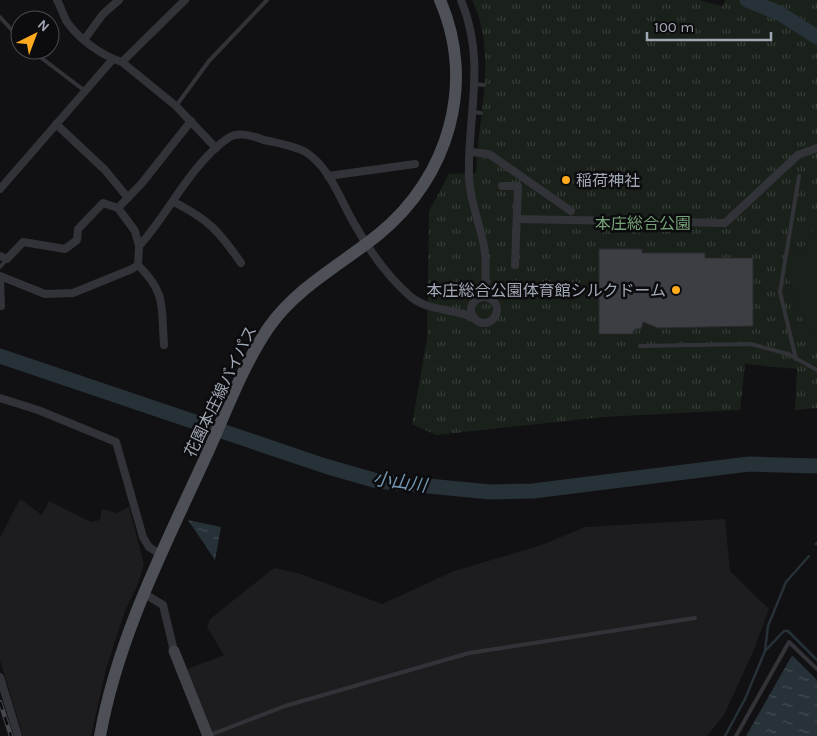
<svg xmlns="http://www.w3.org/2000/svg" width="817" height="736" viewBox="0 0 817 736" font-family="Karla,'Noto Sans JP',sans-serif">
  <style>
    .built { fill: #1d1d20 }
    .grass { fill: url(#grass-tufts) }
    .pitch { fill: #19211a }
    .water { fill: url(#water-ripples) }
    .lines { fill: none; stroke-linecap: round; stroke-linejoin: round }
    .stream { stroke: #273138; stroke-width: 2.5 }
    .river { stroke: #273138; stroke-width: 15 }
    .building { fill: #3d3e43; stroke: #2b2b2f }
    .lane { stroke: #323338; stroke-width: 4 }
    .street { stroke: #323338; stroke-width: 8 }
    .secondary { stroke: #404248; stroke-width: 11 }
    .primary { stroke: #4e5058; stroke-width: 12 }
    .rail-casing { stroke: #45474d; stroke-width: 4.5 }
    .rail { stroke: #0c0c0e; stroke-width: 2.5; stroke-dasharray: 8; stroke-linecap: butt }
    .poi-dot { fill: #ffab1d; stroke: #0c0c0e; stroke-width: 2 }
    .labels { text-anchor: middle; stroke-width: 5; stroke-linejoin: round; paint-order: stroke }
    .poi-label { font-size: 16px; fill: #a1a8b5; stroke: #0c0c0e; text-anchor: start }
    .park-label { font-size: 16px; fill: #76a277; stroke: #0c0c0e }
    .street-label { font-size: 16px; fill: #a1a8b5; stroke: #0c0c0e }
    .water-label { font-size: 18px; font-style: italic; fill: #7498b4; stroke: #0c0c0e }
  </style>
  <defs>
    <pattern id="grass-tufts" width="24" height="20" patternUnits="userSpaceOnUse" patternTransform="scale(1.25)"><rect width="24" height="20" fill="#19211a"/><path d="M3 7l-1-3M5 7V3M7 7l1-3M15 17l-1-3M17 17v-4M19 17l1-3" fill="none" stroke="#373e39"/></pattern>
    <pattern id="water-ripples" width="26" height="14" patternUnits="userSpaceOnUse" patternTransform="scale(1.25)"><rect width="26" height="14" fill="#273138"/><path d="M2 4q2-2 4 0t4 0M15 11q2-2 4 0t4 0" fill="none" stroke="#434c53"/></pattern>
  </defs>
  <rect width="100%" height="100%" fill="#111113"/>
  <!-- built -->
  <g class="built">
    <path d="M20,499L42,515L49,501L91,522L100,520L102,509L117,513L129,507L144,564L138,584L125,611L106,669L91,736H23L0,660V538Z"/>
    <path d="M725,519L730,571L769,609L753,652L724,715L707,736H214L187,669L224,655L207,627L210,619L274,568L298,573L382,604L454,571L539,546L585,527Z"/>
  </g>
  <!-- grass -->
  <path class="grass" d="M472,0H698L723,6L725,0H817V408L795,410L797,369L745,364L740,410L603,417L436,435L412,424L427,339L429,211L449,174L476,173C478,117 498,52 472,0Z"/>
  <!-- pitch -->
  <path class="pitch" d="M817,223V341C794,313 784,278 789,242L802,250Z"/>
  <!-- water -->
  <g class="water">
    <path d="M188,520L221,527L215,560Z"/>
    <path d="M793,656L817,680V736H746L791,657Z"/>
  </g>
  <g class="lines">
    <!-- stream -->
    <g class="stream">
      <path d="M816,544L817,543"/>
      <path d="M766,650L784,631H788L817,660"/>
      <path d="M725,736L745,699L765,651L768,626L786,582L809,556"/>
    </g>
    <!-- river -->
    <g class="river">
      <path d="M747,0L779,13L817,37"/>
      <path d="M0,356L325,466L377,481L490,492L533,491L749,464L817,466"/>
    </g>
  </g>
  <!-- building -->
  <path class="building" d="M599,249H642V253H705V258H753V326L658,328L643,322L641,329H635L632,334H599Z"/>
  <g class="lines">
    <!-- lane -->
    <g class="lane">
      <path d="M0,17L20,39"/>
      <path d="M31,50L85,91"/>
      <path d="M475,84L484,85"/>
      <path d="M176,106L209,61L267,0"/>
      <path d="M473,112L481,113"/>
      <path d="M0,267L7,259"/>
      <path d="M640,346L751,344L788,354L817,370"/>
      <path d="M796,359L780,292L799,176"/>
      <path d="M210,735L285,706L469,653L695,618"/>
      <path d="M736,736L789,642L817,669"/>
    </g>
    <!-- street -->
    <g class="street">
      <path d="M57,0C61,7 63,15 67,22C79,39 102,56 122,62L176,106L216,148"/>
      <path d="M461,0C487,63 467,114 469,178C470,205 482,227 485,253C487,268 483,284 489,298"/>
      <path d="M84,40L103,14L119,0"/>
      <path d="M122,62L185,0"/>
      <path d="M56,124L105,170L128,198"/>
      <path d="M470,152L489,154L571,211"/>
      <path d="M328,176L415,164"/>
      <path d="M502,186H518L515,265"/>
      <path d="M0,189L113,59"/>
      <path d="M174,202C209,220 219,231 241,263"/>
      <path d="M517,219L725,223L798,155L817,148"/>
      <path d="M139,246L135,231L118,208L142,183L191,121"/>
      <path d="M0,256L7,259L23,242L65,249L77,240L78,229L103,203L118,208"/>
      <path d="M138,265C167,294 161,306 164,345"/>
      <path d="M0,276L45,294L73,293L132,269L138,265L139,246C169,213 191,164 228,138C238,131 253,136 264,140C277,143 296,146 307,153C331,169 341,202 355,225C369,250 389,278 411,297C430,312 454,308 474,318"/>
      <path d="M0,280L1,306"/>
      <circle cx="484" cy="310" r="13"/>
      <path d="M0,398L38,410L116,442L143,537L149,547L161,555"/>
      <path d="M143,593L163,605L174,651"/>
      <path d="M0,677L18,736"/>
    </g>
    <!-- secondary -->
    <path class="secondary" d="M174,651L208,736"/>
    <!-- primary -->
    <path class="primary" d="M100,736C118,636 165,546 207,454C226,412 243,365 269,327C297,287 342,264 379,234C449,177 476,83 440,0"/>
    <!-- rail casing -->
    <g class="rail-casing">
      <path id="rail" d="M0,702L11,736"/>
    </g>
    <!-- rail -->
    <use href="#rail" class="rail"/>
  </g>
  <!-- markers -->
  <g class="poi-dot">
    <circle cx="566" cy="180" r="5"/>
    <circle cx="676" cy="290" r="5"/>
  </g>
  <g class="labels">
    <!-- poi labels -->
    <g class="poi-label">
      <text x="576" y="186">稲荷神社</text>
      <text x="666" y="296" text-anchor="end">本庄総合公園体育館シルクドーム</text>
    </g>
    <!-- park labels -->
    <g class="park-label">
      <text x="643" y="229">本庄総合公園</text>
    </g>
    <!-- street labels -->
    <g class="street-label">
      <text transform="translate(220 391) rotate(-64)" y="6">花園本庄線バイパス</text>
    </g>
    <!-- water labels -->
    <g class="water-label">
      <text transform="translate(400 482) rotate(8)" y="6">小山川</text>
    </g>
  </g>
  <!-- north arrow -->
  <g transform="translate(35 35) rotate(42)"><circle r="24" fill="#0c0c0e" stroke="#484a51"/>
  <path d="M0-4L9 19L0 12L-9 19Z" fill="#ffab1d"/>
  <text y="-8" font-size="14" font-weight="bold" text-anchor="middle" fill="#a1a8b5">N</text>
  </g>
  <!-- scale -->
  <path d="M647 32v8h124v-8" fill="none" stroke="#a1a8b5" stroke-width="2.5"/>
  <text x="654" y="32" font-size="15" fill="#a1a8b5" stroke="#0c0c0e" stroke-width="4" paint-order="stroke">100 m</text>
</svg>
